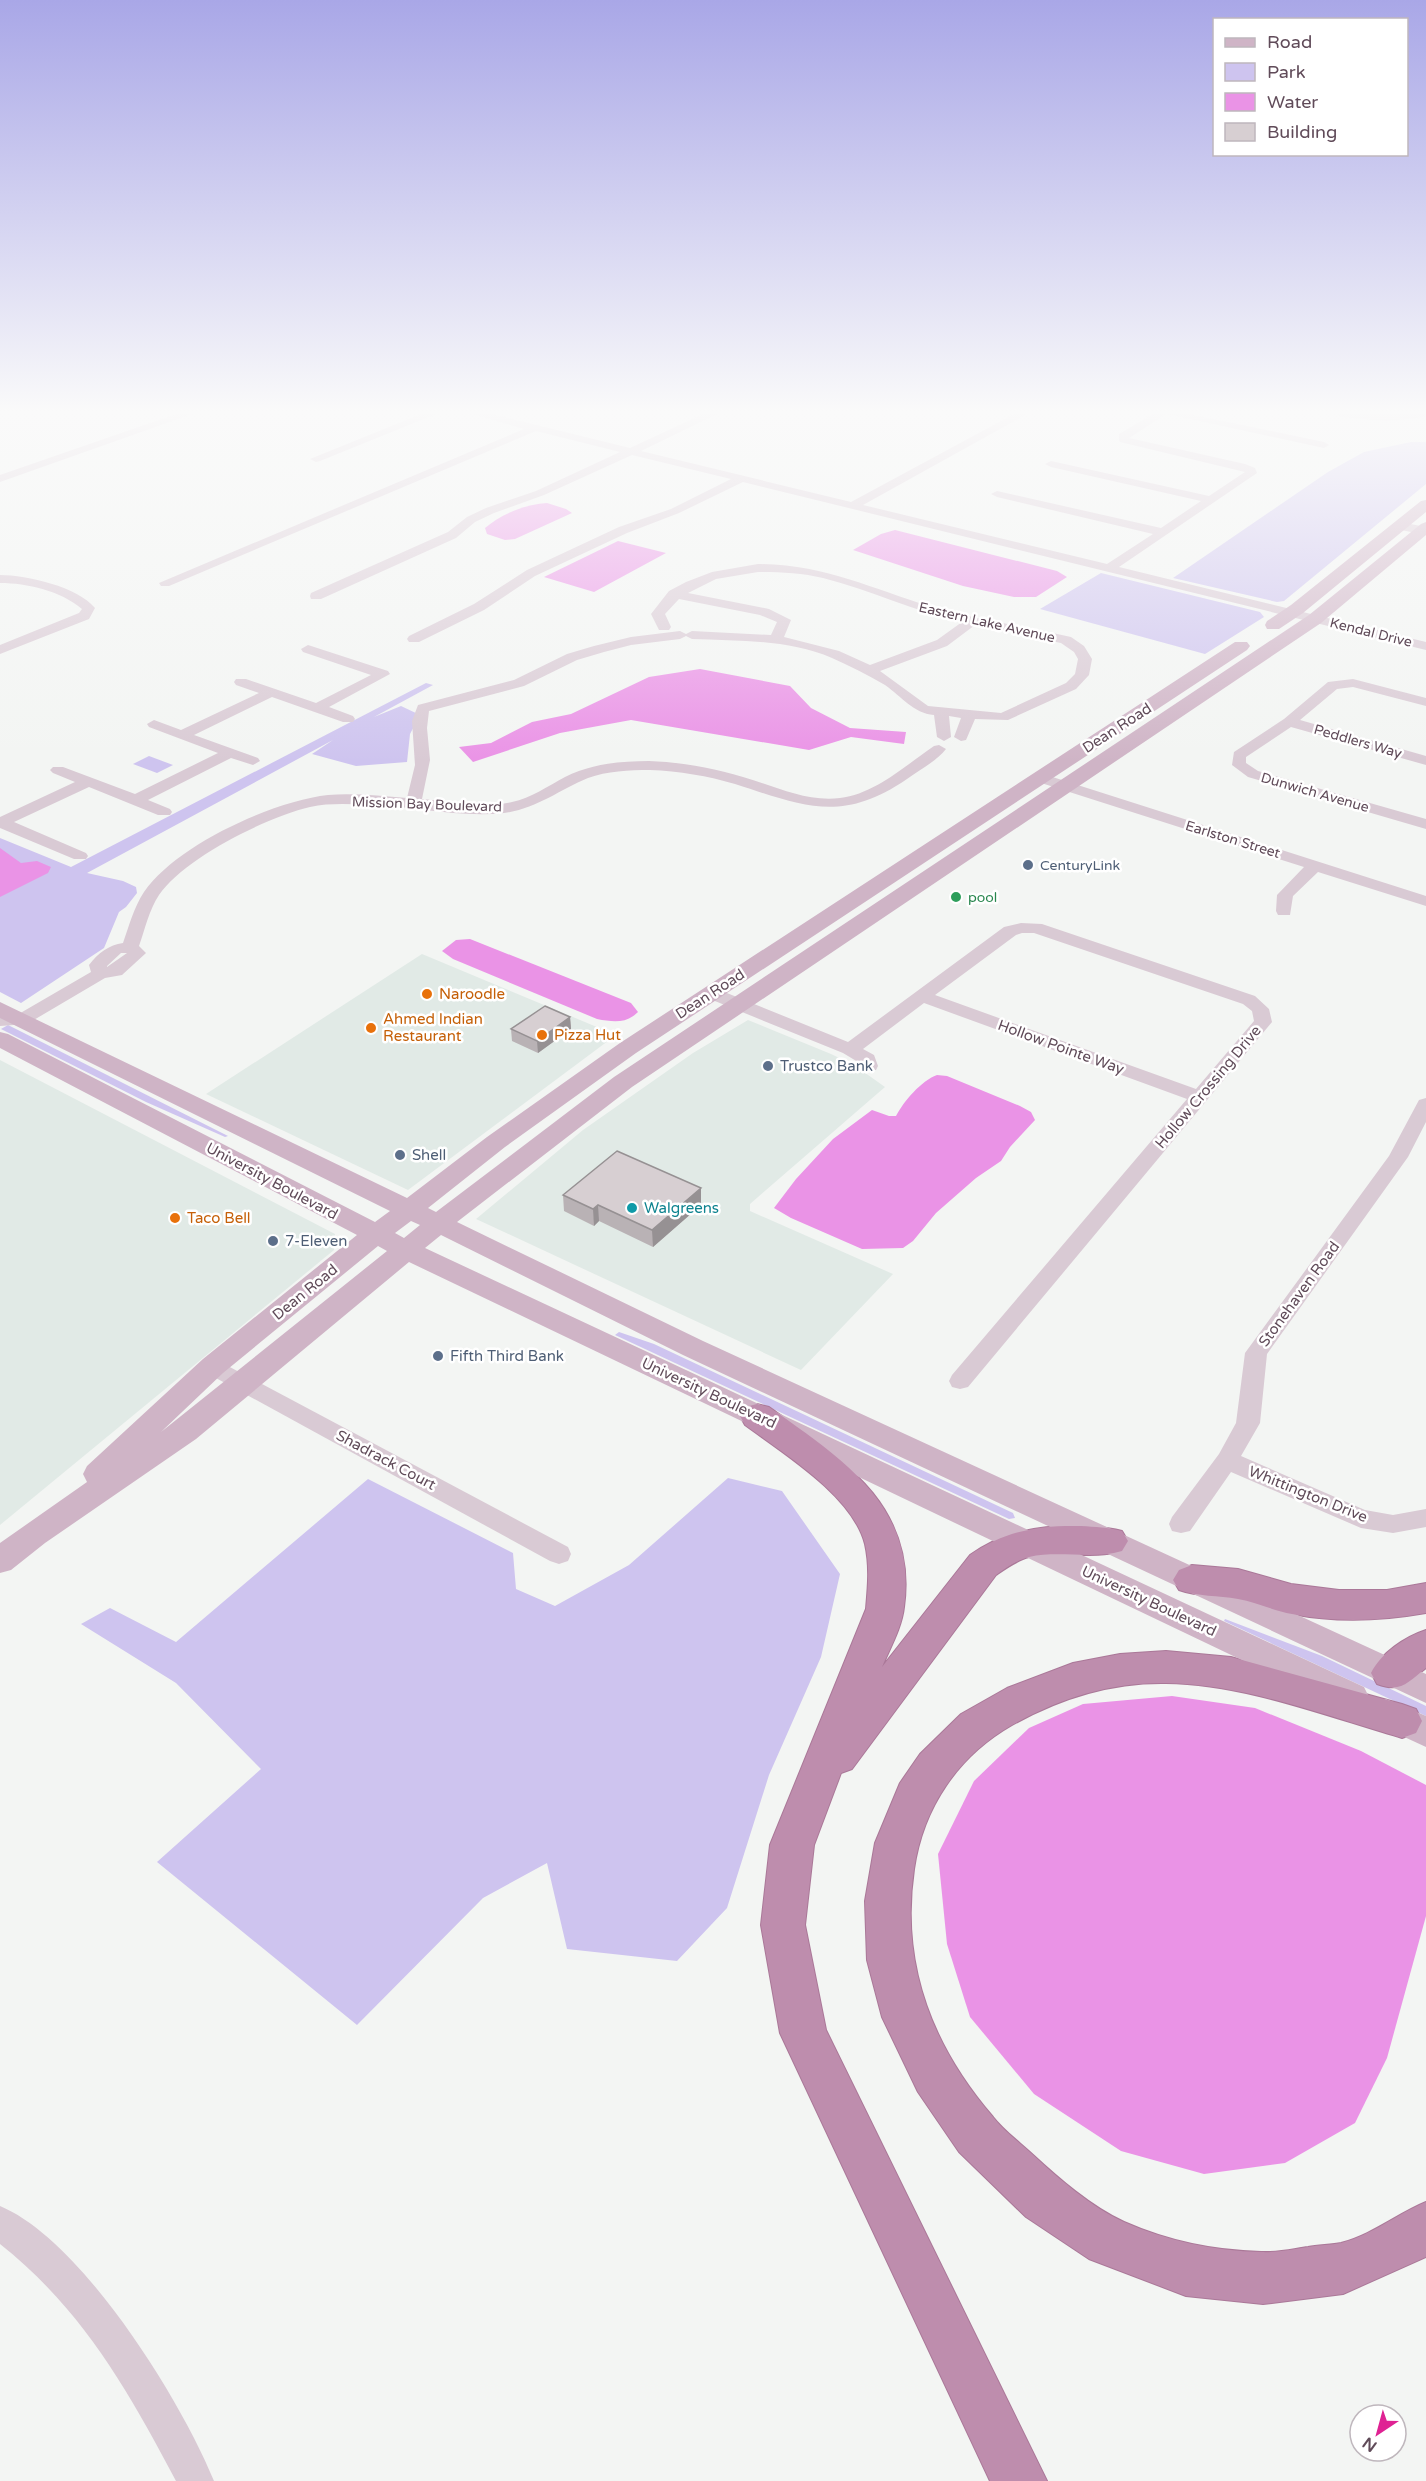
<svg xmlns="http://www.w3.org/2000/svg" width="1426" height="2481" viewBox="0 0 1426 2481" font-family="'Varela Round',sans-serif">
  <style>
    .commercial { fill: #e1eae6 }
    .green { fill: #cec4ef }
    .water { fill: #ea93e6 }
    .lines { fill: none; stroke-linecap: round; stroke-linejoin: round }
    .highway-casing { stroke: #aa7898; stroke-width: 2 }
    .minor { fill: #d9cad4; fill-rule: evenodd }
    .major { fill: #cfb4c6; fill-rule: evenodd }
    .highway { fill: #be8dad; fill-rule: evenodd }
    .wall { fill: #b9b2b5 }
    .shaded-wall { fill: #969193 }
    .building { fill: #d7cfd2; stroke: #969193; stroke-width: 1.5 }
    .service-dot { fill: #5c6f8a; stroke: #fff; stroke-width: 2 }
    .leisure-dot { fill: #2e9e5b; stroke: #fff; stroke-width: 2 }
    .food-dot { fill: #e8710a; stroke: #fff; stroke-width: 2 }
    .culture-dot { fill: #0f9aa8; stroke: #fff; stroke-width: 2 }
    .labels { text-anchor: middle; stroke-width: 5; stroke-linejoin: round; paint-order: stroke }
    .far-street-label { font-size: 14px; fill: #604b59; stroke: #fff }
    .far-service-label { font-size: 14px; fill: #4e5e75; stroke: #fff; text-anchor: start }
    .far-leisure-label { font-size: 14px; fill: #27864d; stroke: #fff; text-anchor: start }
    .street-label { font-size: 15px; fill: #604b59; stroke: #fff }
    .food-label { font-size: 15px; fill: #c56008; stroke: #fff; text-anchor: start }
    .service-label { font-size: 15px; fill: #4e5e75; stroke: #fff; text-anchor: start }
    .culture-label { font-size: 15px; fill: #0d838f; stroke: #fff; text-anchor: start }
  </style>
  <rect width="100%" height="100%" fill="#f3f5f3"/>
  <!-- commercial -->
  <g class="commercial">
    <path d="M422,954L616,1035L408,1190L206,1094Z"/>
    <path d="M748,1020L831,1054L854,1065L885,1087L750,1204V1211L893,1274L801,1370L476,1219L583,1130L693,1053Z"/>
    <path d="M0,1060L335,1234L334,1250L0,1525Z"/>
  </g>
  <!-- green -->
  <g class="green">
    <path d="M1411,442H1426V484L1284,601L1277,602L1173,578L1328,472L1364,452Z"/>
    <path d="M1101,573L1260,612L1264,617L1205,654L1040,609Z"/>
    <path d="M426,683L433,685L374,717L401,706L420,715L410,734L407,762L356,766L312,754L333,740L87,873L123,881L136,887L137,893L126,907L119,912L104,948L21,1003L0,992V838L71,867Z"/>
    <path d="M149,756L173,765L157,773L133,764Z"/>
    <path d="M8,1025L228,1136L225,1137L146,1102L1,1029Z"/>
    <path d="M619,1332L654,1344L1013,1513L1015,1518L1009,1519L615,1335Z"/>
    <path d="M728,1478L782,1491L840,1574L821,1657L769,1775L727,1908L677,1961L567,1949L547,1863L483,1898L357,2025L157,1862L261,1769L176,1683L81,1624L110,1608L176,1642L368,1479L513,1553L516,1589L555,1606L629,1565Z"/>
    <path d="M1225,1619L1322,1656L1426,1706V1716L1224,1621Z"/>
  </g>
  <!-- water -->
  <g class="water">
    <path d="M547,503L566,509L572,513L515,539L505,540L487,534L485,528C501,514 526,504 547,503Z"/>
    <path d="M895,530L1057,571L1067,577L1036,597H1014L963,586L853,550L881,534Z"/>
    <path d="M618,541L666,553L594,592L544,577Z"/>
    <path d="M700,669L790,686L811,708L850,728L906,732L904,744L851,737L809,750L631,720L560,733L473,762L459,747L491,743L532,722L571,714L649,677Z"/>
    <path d="M0,848L21,863L37,861L51,867L48,873L0,897Z"/>
    <path d="M470,939L631,1003L638,1012C626,1024 613,1022 597,1019L453,959L442,951L456,940Z"/>
    <path d="M937,1075L947,1076L1020,1106L1031,1112L1035,1120L1010,1147L1001,1161L976,1178L936,1213L913,1241L903,1248L862,1249L791,1218L774,1208L796,1179L833,1139L872,1110L889,1116H896C904,1101 921,1081 937,1075Z"/>
    <path d="M1172,1696L1255,1708L1361,1751L1426,1785V1916L1387,2058L1355,2123L1285,2163L1204,2174L1121,2151L1034,2094L970,2017L947,1944L938,1854L974,1781L1029,1728L1083,1704Z"/>
  </g>
  <g class="lines">
    <!-- highway casing -->
    <g class="highway-casing">
      <g id="highway">
        <path d="M757,1404L769,1407C841,1458 918,1506 904,1607C902,1627 890,1648 882,1667L970,1555C1004,1531 1039,1525 1081,1526C1095,1527 1108,1527 1122,1531L1128,1541L1122,1551C1092,1560 1060,1550 1029,1557C1017,1560 1006,1568 996,1575L852,1769L841,1773L814,1845L805,1925L826,2030L1047,2481H990L780,2033L761,1925L770,1845L866,1609C868,1587 870,1566 865,1544C853,1496 783,1453 745,1425L740,1416L745,1407Z"/>
        <path d="M1192,1565L1238,1569L1291,1584L1339,1590H1387L1426,1583V1613C1381,1621 1337,1623 1292,1614C1274,1611 1256,1602 1238,1599C1218,1595 1198,1597 1179,1590L1173,1580L1179,1570Z"/>
        <path d="M1426,1630V1668C1407,1683 1401,1693 1377,1684L1371,1673C1381,1653 1405,1637 1426,1630Z"/>
        <path d="M1166,1651L1231,1657L1402,1704L1416,1709L1422,1721L1416,1733L1402,1738C1326,1716 1245,1684 1166,1683C1111,1682 1060,1698 1012,1725C958,1756 923,1807 914,1869C900,1963 931,2045 993,2117C1004,2131 1019,2142 1032,2154C1058,2178 1091,2207 1124,2222C1167,2241 1214,2251 1261,2252C1276,2253 1293,2249 1308,2247C1319,2245 1331,2245 1341,2243C1372,2235 1397,2214 1426,2202V2257L1343,2294L1263,2304L1186,2296L1089,2259L1026,2217L959,2152L918,2092L882,2017L867,1960L865,1901L875,1843L900,1783L920,1754L961,1714L1007,1688L1073,1663L1120,1654Z"/>
      </g>
    </g>
    <!-- minor -->
    <g class="minor">
      <path d="M176,414H192L0,482V475Z"/>
      <path d="M421,414H436L320,461L316,462L310,459Z"/>
      <path d="M473,414H492L630,448L703,414H717L641,451L851,502L1014,414H1027L863,505L1107,564L1153,534L997,497L991,494L997,491L1161,528L1201,501L1051,467L1045,464L1051,461L1209,496L1245,472L1120,442L1119,440V434L1153,414H1166L1129,438L1245,464L1255,468L1257,473L1119,567L1426,642V650L743,482L679,513L627,533L535,576L484,610L419,642H409L407,639L409,636L474,604L527,570L619,527L671,509L731,479L632,455L544,495L494,513L475,522L456,538L321,599H311L310,596L311,593L448,532L467,517L486,508L536,491L620,452L536,431L169,586H161L159,583L524,429Z"/>
      <path d="M1167,414H1189L1324,442L1329,445L1324,448Z"/>
      <path d="M1336,414H1426V417L1386,421L1341,417Z"/>
      <path d="M1400,522L1426,527V535L1396,529V523Z"/>
      <path d="M758,564C827,565 869,588 932,607C977,620 1024,626 1071,637L1084,646L1092,659L1089,675L1076,689L1008,720L975,719L966,740L961,741L954,737L961,718L949,716L951,737L944,741L937,737L934,715C913,713 902,697 885,685C868,675 850,666 832,658C788,639 739,641 692,639L686,636L680,639L631,645L604,652L577,660L524,686L429,711L427,728L430,760L422,799C451,801 483,809 512,802C531,798 548,786 565,777C591,764 620,761 649,761C681,762 712,768 743,777C775,786 805,802 840,798C875,794 906,765 934,746L939,745L946,749C937,761 919,770 907,779C841,824 804,806 735,784C708,776 679,771 650,770C629,770 607,771 588,778C559,790 536,809 504,813C460,818 413,806 369,805C349,804 329,803 310,807C267,817 184,858 159,895C149,910 145,929 139,946L146,953L122,975L105,978L27,1024L0,1026V1016L17,1015L91,972L89,965C98,953 109,945 123,943C129,926 134,907 144,892C176,845 273,801 328,795C354,793 381,796 407,798L415,765L412,721L418,705L514,680L567,654L594,646L631,637L680,631L686,634L692,631L771,635L777,622L760,615L679,599L665,614L671,627L669,630H659L651,614L669,591L686,582L712,572ZM758,572C780,572 802,573 823,578C871,590 915,612 962,622L937,640L870,665L839,651L784,637L791,620L769,609L688,593L716,579ZM975,625L1061,643L1074,652L1078,659L1075,674L1066,683L1001,713L928,706L880,671L947,646ZM121,953H127L107,967V966Z"/>
      <path d="M0,575C27,575 78,587 95,608L89,619L0,654V645L79,613L82,609C61,591 27,583 0,583Z"/>
      <path d="M308,645L388,671L390,674L329,707L353,716L355,719L353,722H343L272,697L194,735L258,758L260,761L253,765L231,758L148,800L170,809L172,812L170,815H158L89,787L14,822L86,853L88,856L86,859H74L0,828V817L75,782L53,773L50,770L53,767H63L135,794L218,753L149,727L147,724L154,720L181,730L259,693L236,685L234,682L236,679H246L316,703L371,675L303,652L301,649Z"/>
      <path d="M1353,679L1426,698V706L1353,687L1337,689L1300,720L1426,756V765L1291,727L1246,757V763L1258,771L1426,819V829L1248,777L1232,765L1234,752L1284,719L1328,682Z"/>
      <path d="M1040,773L1426,896V906L1318,872L1293,896L1290,915H1278L1276,911L1277,895L1304,867L1035,781L1032,778L1035,775Z"/>
      <path d="M1021,923L1042,924L1255,996L1269,1009L1272,1022L968,1387L960,1389L952,1387L949,1381L952,1375L1187,1099L924,1003L863,1049L874,1055L878,1066L876,1070H862L858,1062L843,1053L705,997L702,993L705,989H717L848,1042L1004,927ZM1022,933H1034L1243,1004L1252,1011L1254,1021L1196,1089L935,995L1016,935Z"/>
      <path d="M1426,1098V1122L1408,1157L1267,1354L1260,1423L1241,1456L1365,1510L1393,1515L1426,1509V1527L1393,1533L1361,1528L1231,1472L1190,1531L1181,1533L1172,1531L1169,1524L1172,1517L1219,1454L1236,1423L1245,1353L1389,1156L1419,1100Z"/>
      <path d="M213,1358L568,1547L571,1554L568,1561L559,1564L550,1561L205,1372L202,1366L205,1360Z"/>
      <path d="M0,2206C82,2240 181,2400 214,2481H176C128,2390 82,2309 0,2244Z"/>
    </g>
    <!-- major -->
    <g class="major">
      <path d="M1426,500V512L1303,613L1279,629H1267L1265,625L1267,621L1291,605L1421,501Z"/>
      <path d="M1426,522V535L1321,623L632,1087L457,1222L703,1341L1426,1674V1703L683,1355L441,1235L425,1248L1364,1687L1369,1697L1364,1707L1352,1711L1340,1707L409,1262L196,1439L45,1543L11,1570L0,1573V1543L87,1482L83,1474L87,1466L203,1359L357,1235L0,1048V1032L8,1034L375,1222L390,1211L0,1018V1002L407,1198L487,1137L620,1043L1235,642H1247L1250,646L1247,650L636,1053L505,1147L428,1208L436,1212L614,1077L1309,615L1421,524ZM411,1221L420,1225L404,1238L395,1233ZM378,1246L387,1251L161,1432L223,1373Z"/>
      <path d="M1386,1699L1426,1716V1747L1374,1723L1369,1713L1374,1703Z"/>
    </g>
    <!-- highway -->
    <use href="#highway" class="highway"/>
  </g>
  <!-- wall -->
  <g class="wall">
    <path d="M570,1017L571,1029L538,1053L512,1041L511,1029Z"/>
    <path d="M563,1195L701,1205L653,1247L599,1221L594,1226L564,1211Z"/>
  </g>
  <!-- shaded-wall -->
  <g class="shaded-wall">
    <path d="M570,1017L571,1029L538,1053L537,1041Z"/>
    <path d="M701,1188V1205L653,1247L652,1230Z"/>
    <path d="M598,1205L599,1221L594,1226L593,1209Z"/>
  </g>
  <!-- building -->
  <g class="building">
    <path d="M545,1006L570,1017L537,1041L511,1029Z"/>
    <path d="M617,1151L701,1188L652,1230L598,1205L593,1209L563,1195Z"/>
  </g>
  <!-- sky -->
  <linearGradient id="sky" x2="0" y2="1"><stop stop-color="#a9a7e7"/><stop offset="0.54" stop-color="#fafafa"/><stop offset="1" stop-color="#fafafa" stop-opacity="0"/></linearGradient>
  <rect width="1426" height="762" fill="url(#sky)"/>
  <!-- markers -->
  <g class="service-dot">
    <circle cx="1028" cy="865" r="6"/>
    <circle cx="768" cy="1066" r="6"/>
    <circle cx="400" cy="1155" r="6"/>
    <circle cx="273" cy="1241" r="6"/>
    <circle cx="438" cy="1356" r="6"/>
  </g>
  <circle class="leisure-dot" cx="956" cy="897" r="6"/>
  <g class="food-dot">
    <circle cx="427" cy="994" r="6"/>
    <circle cx="371" cy="1028" r="6"/>
    <circle cx="542" cy="1035" r="6"/>
    <circle cx="175" cy="1218" r="6"/>
  </g>
  <circle class="culture-dot" cx="632" cy="1208" r="6"/>
  <g class="labels">
    <!-- far-street labels -->
    <g class="far-street-label">
      <text transform="translate(987 622) rotate(13)" y="5">Eastern Lake Avenue</text>
      <text transform="translate(1371 632) rotate(14)" y="5">Kendal Drive</text>
      <text transform="translate(1358 741) rotate(16)" y="5">Peddlers Way</text>
      <text transform="translate(1315 792) rotate(16)" y="5">Dunwich Avenue</text>
      <text transform="translate(427 804) rotate(2)" y="5">Mission Bay Boulevard</text>
      <text transform="translate(1233 839) rotate(17)" y="5">Earlston Street</text>
    </g>
    <!-- far-service labels -->
    <g class="far-service-label">
      <text x="1040" y="870">CenturyLink</text>
    </g>
    <!-- far-leisure labels -->
    <g class="far-leisure-label">
      <text x="968" y="902">pool</text>
    </g>
    <!-- street labels -->
    <g class="street-label">
      <text transform="translate(1117 728) rotate(-33)" y="5">Dean Road</text>
      <text transform="translate(710 994) rotate(-33)" y="5">Dean Road</text>
      <text transform="translate(1061 1047) rotate(20)" y="5">Hollow Pointe Way</text>
      <text transform="translate(1208 1087) rotate(-50)" y="5">Hollow Crossing Drive</text>
      <text transform="translate(272 1181) rotate(28)" y="5">University Boulevard</text>
      <text transform="translate(305 1292) rotate(-39)" y="5">Dean Road</text>
      <text transform="translate(1299 1294) rotate(-54)" y="5">Stonehaven Road</text>
      <text transform="translate(709 1393) rotate(25)" y="5">University Boulevard</text>
      <text transform="translate(386 1460) rotate(28)" y="5">Shadrack Court</text>
      <text transform="translate(1308 1494) rotate(22)" y="5">Whittington Drive</text>
      <text transform="translate(1149 1601) rotate(25)" y="5">University Boulevard</text>
    </g>
    <!-- food labels -->
    <g class="food-label">
      <text x="439" y="999">Naroodle</text>
      <text x="383" y="1024">Ahmed Indian<tspan x="383" dy="17">Restaurant</tspan></text>
      <text x="554" y="1040">Pizza Hut</text>
      <text x="187" y="1223">Taco Bell</text>
    </g>
    <!-- service labels -->
    <g class="service-label">
      <text x="780" y="1071">Trustco Bank</text>
      <text x="412" y="1160">Shell</text>
      <text x="285" y="1246">7-Eleven</text>
      <text x="450" y="1361">Fifth Third Bank</text>
    </g>
    <!-- culture labels -->
    <g class="culture-label">
      <text x="644" y="1213">Walgreens</text>
    </g>
  </g>
  <!-- legend -->
  <rect x="1213" y="18" width="195" height="138" fill="#ffffff" stroke="#bfb7bd" stroke-width="1.5"/>
  <rect x="1225" y="38" width="30" height="9" fill="#cfb4c6" stroke="#bfb7bd" stroke-width="1.5"/>
  <text x="1267" y="48" font-size="18" fill="#604b59">Road</text>
  <rect x="1225" y="63" width="30" height="18" fill="#cec4ef" stroke="#bfb7bd" stroke-width="1.5"/>
  <text x="1267" y="78" font-size="18" fill="#604b59">Park</text>
  <rect x="1225" y="93" width="30" height="18" fill="#ea93e6" stroke="#bfb7bd" stroke-width="1.5"/>
  <text x="1267" y="108" font-size="18" fill="#604b59">Water</text>
  <rect x="1225" y="123" width="30" height="18" fill="#d7cfd2" stroke="#bfb7bd" stroke-width="1.5"/>
  <text x="1267" y="138" font-size="18" fill="#604b59">Building</text>
  <!-- north arrow -->
  <g transform="translate(1378 2433) rotate(216)"><circle r="28" fill="#ffffff" stroke="#bfb7bd" stroke-width="1.5"/>
  <path d="M0-4.5L10 22L0 15L-10 22Z" fill="#df2293"/>
  <text y="-9" font-size="16" font-weight="bold" text-anchor="middle" fill="#604b59">N</text>
  </g>
</svg>
